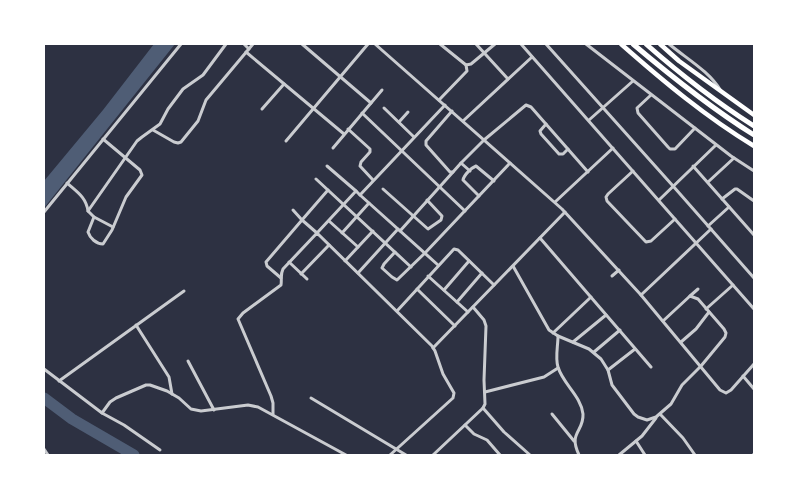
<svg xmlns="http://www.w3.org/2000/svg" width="798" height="499" viewBox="0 0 798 499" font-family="'Asap Condensed',sans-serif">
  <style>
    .water { fill: #4f5d75 }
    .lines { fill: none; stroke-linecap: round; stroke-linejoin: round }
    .river { stroke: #4f5d75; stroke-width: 11 }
    .minor { stroke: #caccd0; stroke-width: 3 }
    .secondary { stroke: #fff; stroke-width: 4.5 }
    .trunk { stroke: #fff; stroke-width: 5 }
  </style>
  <rect width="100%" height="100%" fill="#2d3142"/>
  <!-- water -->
  <path class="water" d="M154,44H175L44,208V181L103,110Z"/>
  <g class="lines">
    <!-- river -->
    <path class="river" d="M44,398L72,419L134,455"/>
    <!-- minor -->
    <g class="minor">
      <path d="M244,44L249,49"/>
      <path d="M302,44L371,103"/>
      <path d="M375,44L562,209L641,295L720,390L726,393L731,390L754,364"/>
      <path d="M440,44L466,65L471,64L495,44"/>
      <path d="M476,44L508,79"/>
      <path d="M521,44L754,309"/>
      <path d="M546,44L673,186L754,278"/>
      <path d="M586,44L731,156L754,171"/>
      <path d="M669,44C687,59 709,71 721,91"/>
      <path d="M246,52L344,134"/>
      <path d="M651,95L637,108L638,113L668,147L670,149H675L695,128"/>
      <path d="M439,100L467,71L466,65"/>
      <path d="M384,108L414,137"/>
      <path d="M262,109L284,84"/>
      <path d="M452,111L426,141V145L450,172H453L461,163L470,171"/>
      <path d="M362,113L465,211"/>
      <path d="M589,120L633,81"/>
      <path d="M463,121L532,57"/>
      <path d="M399,122L408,112"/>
      <path d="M546,124L540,131L541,134L559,154H563L568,149"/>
      <path d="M348,129L370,149V152L361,162L360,166L373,180"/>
      <path d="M153,130L174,142L178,143L181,142L198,121L206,100L253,44"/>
      <path d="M286,141L368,44"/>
      <path d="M333,148L382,90"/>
      <path d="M461,163L484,140L526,105L531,107L588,172"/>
      <path d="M327,166L356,191"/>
      <path d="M693,166L754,235"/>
      <path d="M633,171L608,194L606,197L607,201L646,242L651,241L675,219"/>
      <path d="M316,179L411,267"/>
      <path d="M708,182L734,158"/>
      <path d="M67,183C77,192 86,197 88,211L94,217L88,232C90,238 96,244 103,244L112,230L126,197L142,175L140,170L103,139"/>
      <path d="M383,189L428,229L441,220L442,216L427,200"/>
      <path d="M360,195L438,265"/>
      <path d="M479,196L463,180C464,175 471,168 476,166L494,181"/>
      <path d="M722,199L735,189H737L754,201"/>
      <path d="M659,200L716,145"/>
      <path d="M555,202L613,148"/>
      <path d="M293,210L302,220L328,190"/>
      <path d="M88,211L137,141L142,137L160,124L168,109L183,89L203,75L226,44"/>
      <path d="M44,212L181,44"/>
      <path d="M94,217L113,227"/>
      <path d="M329,221L358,247L373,231"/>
      <path d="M708,226L729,207"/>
      <path d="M400,231L453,172"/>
      <path d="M342,233L369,203"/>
      <path d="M540,238L651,367"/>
      <path d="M395,252L384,264L382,268L392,277L397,280L425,253L510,163"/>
      <path d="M345,261L358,247"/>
      <path d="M289,262L307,279"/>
      <path d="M513,266L549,330L558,336L589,349L601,359L608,370L612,385L634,414L638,417L647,420L656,417L671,404L682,385L701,366L725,337L726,333L724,329L698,299L690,296L663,321"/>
      <path d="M358,273L398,229"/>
      <path d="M301,274L329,245"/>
      <path d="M428,276L468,312"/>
      <path d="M612,276L619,270"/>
      <path d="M281,278L267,266L266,262L302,220L317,233L356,191L360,195L445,105"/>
      <path d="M417,289L455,326"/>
      <path d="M444,290L469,261"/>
      <path d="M641,295L711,229"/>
      <path d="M690,296L698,289"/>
      <path d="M457,302L482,273"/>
      <path d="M706,309L733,285"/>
      <path d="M397,311L454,249L458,250L494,285"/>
      <path d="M136,325L169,377L172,394"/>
      <path d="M553,333L591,297"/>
      <path d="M558,336C558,346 555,358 558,367C563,384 581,396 583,414C584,432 568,432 579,455"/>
      <path d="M573,342L606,315"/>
      <path d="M681,342L696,329L709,312"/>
      <path d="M433,348L565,212"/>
      <path d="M594,352L620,330"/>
      <path d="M188,361L214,410"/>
      <path d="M44,369L102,413L110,402L116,398L146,385H150L167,391L179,398L191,409L201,411L248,405L258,407L346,455"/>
      <path d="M608,370L635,349"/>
      <path d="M743,376L754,389"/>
      <path d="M59,381L184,291"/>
      <path d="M485,392L544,377L558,368"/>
      <path d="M311,398L406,455"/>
      <path d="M483,408L504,432L530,455"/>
      <path d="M102,413L124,425L160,450"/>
      <path d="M273,414V403L271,396L238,319L243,313L281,285C282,279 280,275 283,269L317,233L432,346L435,351L443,374L454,393L453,398L390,455"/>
      <path d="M552,414L574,441"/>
      <path d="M660,414L683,438L695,455"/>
      <path d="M465,425L474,434L487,440L500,455"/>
      <path d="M636,441L645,455"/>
      <path d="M44,449L48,455"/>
      <path d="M433,455L483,408L485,404L484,380L486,326L484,320L473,307"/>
      <path d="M619,455L642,436L656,418"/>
      <path d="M753,455L754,454"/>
    </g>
    <!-- secondary -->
    <g class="secondary">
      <path d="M621,44C663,81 706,117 754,146"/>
      <path d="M660,44L679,61L754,115"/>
    </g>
    <!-- trunk -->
    <g class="trunk">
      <path d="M633,44C672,77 711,108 754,135"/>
      <path d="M646,44C680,74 716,102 754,126"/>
    </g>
  </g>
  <!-- border -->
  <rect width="798" height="499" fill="none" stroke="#ffffff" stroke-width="90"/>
</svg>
